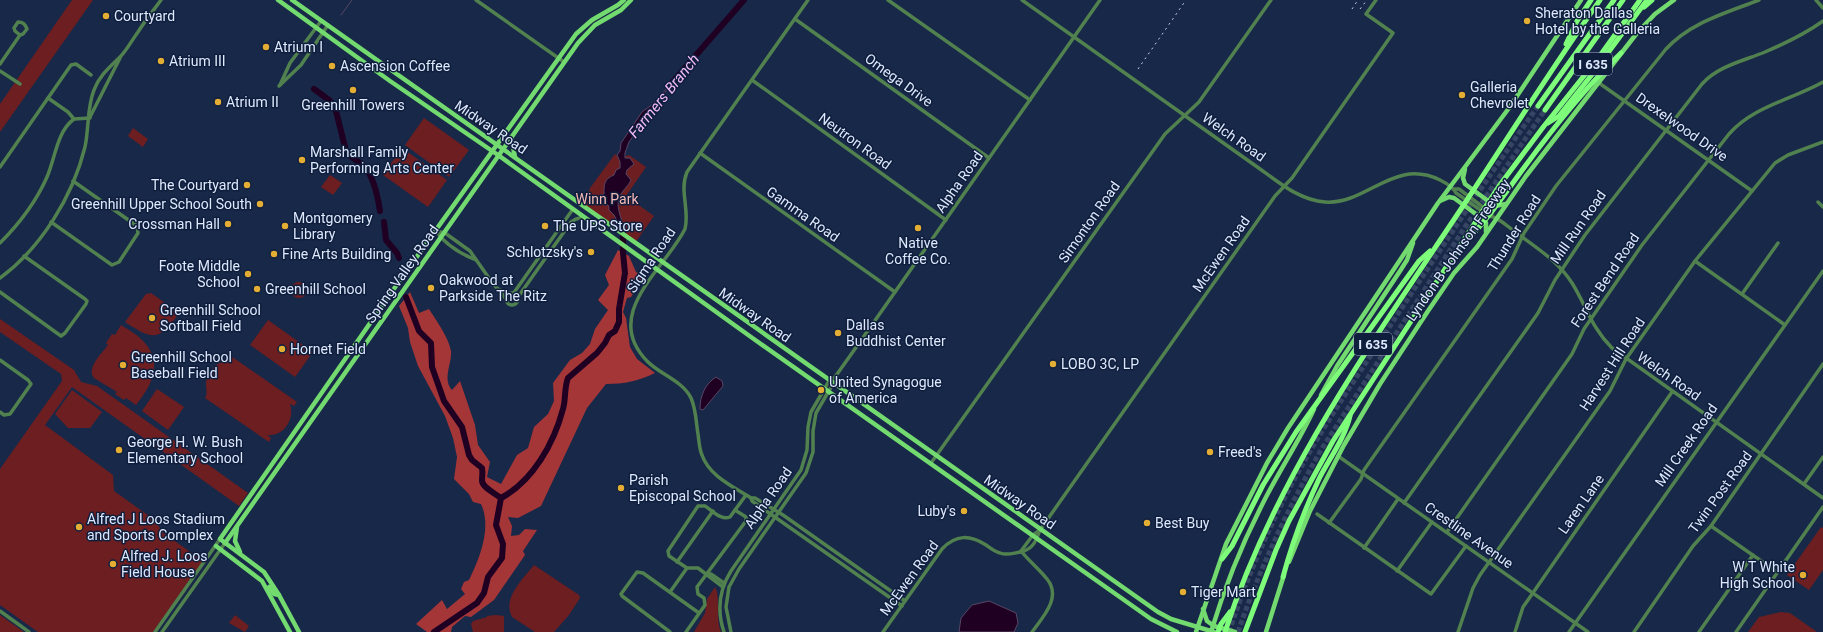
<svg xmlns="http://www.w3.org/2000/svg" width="1823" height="632" viewBox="0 0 1823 632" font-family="Roboto,sans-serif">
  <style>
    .green { fill: #6d1e20 }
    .forest { fill: #a43638 }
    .water { fill: #1f0023; stroke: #584665 }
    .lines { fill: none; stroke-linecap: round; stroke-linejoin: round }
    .stream { stroke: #584665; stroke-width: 1 }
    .river { stroke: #1f0023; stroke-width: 6 }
    .highway-tunnel { stroke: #364563; stroke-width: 5; stroke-dasharray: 5 2.5; stroke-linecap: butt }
    .minor { stroke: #51814f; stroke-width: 3.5 }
    .major { stroke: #72da6f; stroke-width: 4.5 }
    .highway { stroke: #7efd7a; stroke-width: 5 }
    .rail { stroke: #c4d0e6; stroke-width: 1; stroke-dasharray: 2 4; stroke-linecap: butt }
    .poi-dot { fill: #e4ae35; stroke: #0f1e3d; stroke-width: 1.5 }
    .labels { text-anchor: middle; stroke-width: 3; stroke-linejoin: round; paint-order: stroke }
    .shield { fill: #0f1e3d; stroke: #a0acc4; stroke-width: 1 }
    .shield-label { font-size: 13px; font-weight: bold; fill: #dee9fe }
    .poi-label { font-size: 14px; fill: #dee9fe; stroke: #0f1e3d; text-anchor: start }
    .street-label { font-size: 14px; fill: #dee9fe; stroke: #0f1e3d }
    .park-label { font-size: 14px; fill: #f6bab6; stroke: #0f1e3d }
    .water-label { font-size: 15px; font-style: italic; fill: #f4bbfa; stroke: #0f1e3d }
  </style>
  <rect width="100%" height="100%" fill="#182848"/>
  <!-- green -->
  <g class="green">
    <path d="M72,0H93L0,132V104Z"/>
    <path d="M424,118L469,150L449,177L405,145Z"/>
    <path d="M133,128L148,139L143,147L128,136Z"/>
    <path d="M402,148L447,180L428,207L383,175Z"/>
    <path d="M615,154L619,158L629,155L646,167L626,196L654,216L635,243L584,206L590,188Z"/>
    <path d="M330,175L342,183L333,195L321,187Z"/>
    <circle cx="299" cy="290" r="8"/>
    <path d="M151,293L179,313C159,342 152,340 125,322L146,294Z"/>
    <path d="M0,319L74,370L81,382L97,386L248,493L239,506L72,387L45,425L113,475L114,491L156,521L162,532L203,561L153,632H38L0,605V469L62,381L61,374L0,332Z"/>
    <path d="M268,320L313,352L295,377L250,345Z"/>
    <path d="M121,325C129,330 138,335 144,342C164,364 151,386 136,405L126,398L124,400L115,394L117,392L94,378C86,368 102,353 108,345L106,343L112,334L115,335Z"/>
    <path d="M228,354L297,402L294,406L290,404C295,419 284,437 267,435L271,438L269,442L205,398C208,393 206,390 206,385C206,372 216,362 229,360L225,357Z"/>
    <path d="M157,389L184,407L168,430L142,411Z"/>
    <path d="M72,390L102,412L90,428H68L55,414Z"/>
    <path d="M1821,527L1823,528V570L1809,590L1787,575Z"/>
    <path d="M534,565L579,595L580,598L569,615L554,632H535L512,617C502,598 523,579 534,565Z"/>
    <path d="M715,587C721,597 715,616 721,632H694L705,613L707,599Z"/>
    <path d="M1781,612L1790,613L1817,632H1748L1759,617Z"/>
    <path d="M0,615L24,632H0Z"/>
    <path d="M235,615L249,626L245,632L229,623Z"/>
    <path d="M496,615L504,616V632H473L471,624L473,621L487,617V616Z"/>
  </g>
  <!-- forest -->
  <path class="forest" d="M618,250L629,256L636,272L644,276L631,297L627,298L623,312L626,318L630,347L637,359L655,373C639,381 624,384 606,384L587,408L541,506L518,518L508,517L512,526L511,536L519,535L525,529L537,530L523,551L525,555L494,600L471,617L465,616L452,627L451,632H427L416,624L442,600L447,609L465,594L461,589L464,582L469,580C480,558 492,527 481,504L473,502L469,494L454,479L457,457L453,438L445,416L418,366L410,342L408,328L399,306L410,292L419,313L429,309C436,320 449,338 451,351C452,364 442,379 452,390L460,381L475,425L478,445L490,462L487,477L501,484L517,455L528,448L534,427L548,414L554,401L553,383L570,360L582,353L590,344L595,329L608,310L598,300L609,285L605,275Z"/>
  <!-- water -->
  <g class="water">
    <path d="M674,80L629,142L625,153V158H630L634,164L627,170L626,174L631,180C628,187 622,190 619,198C615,210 625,222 624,235L614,215L609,210V207L608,205L601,204L598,199L600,195L604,194C604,184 604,179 614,175L616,170L620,168V162L617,155L620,151L621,143L642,112L653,104Z"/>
    <path d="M716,377L722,381L723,386L703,410L700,409C700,396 705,384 716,377Z"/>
    <path d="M989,601L1016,613L1018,623L1014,632H959L961,618L972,605Z"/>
  </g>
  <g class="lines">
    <!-- stream -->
    <path class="stream" d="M341,15L352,0"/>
    <!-- river -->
    <g class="river">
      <path d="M670,85L744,0"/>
      <path d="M314,89L329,100L335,107L346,151C351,159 359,161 365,167C374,178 378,198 380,211"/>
      <path d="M384,222L386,240L397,253L399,258"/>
      <path d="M406,297L419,331L431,343L432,367L444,401L462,427L469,455L472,460L482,468C483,473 482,476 482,481C483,488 496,494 501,498"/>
      <path d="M434,632L477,603L484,593L488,577L502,558L503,544L496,525L501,498C533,481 554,443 563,409C566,399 564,388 568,378L597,353L605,343L609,335L615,331L619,322V309L625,273L623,253V230"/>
    </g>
    <!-- highway-tunnel -->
    <g class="highway-tunnel">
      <path d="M1229,632C1242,593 1257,555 1275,518C1307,449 1351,386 1392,323C1440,250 1488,177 1538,106"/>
      <path d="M1238,632C1260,568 1288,508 1321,450L1465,227L1545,110"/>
    </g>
    <!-- minor -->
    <g class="minor">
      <path d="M476,0L564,62"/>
      <path d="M808,0L687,172C679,191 690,210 685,229C665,269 601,314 647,361C659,374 683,381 691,398C696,409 696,422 698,434C699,440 699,448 702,455C709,476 734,487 751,498H755L783,515L905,601"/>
      <path d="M888,0L1030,100"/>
      <path d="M1022,0L1253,164C1275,179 1297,200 1325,202C1367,205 1394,157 1440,180C1446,183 1453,187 1456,193L1489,216C1499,217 1509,228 1518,234C1537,248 1559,262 1572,283C1587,307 1591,327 1612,348L1823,498"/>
      <path d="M1816,0L1823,8"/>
      <path d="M795,19L989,158"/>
      <path d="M0,64L20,35L23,34L27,29C25,24 23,22 18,22L14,28L15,31L20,35"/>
      <path d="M0,71L20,84"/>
      <path d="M752,80L946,220"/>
      <path d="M1599,83L1752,191"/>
      <path d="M280,85L290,63L321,21"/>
      <path d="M279,86L301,65L328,25"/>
      <path d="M48,98L68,112L74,119"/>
      <path d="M90,117L120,58"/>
      <path d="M700,153L895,292"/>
      <path d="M0,167L71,65L76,64L91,75"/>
      <path d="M1454,189H1459L1492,214"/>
      <path d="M1818,202L1823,207"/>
      <path d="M51,222L112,265L119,262L138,233L137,226L73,181"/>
      <path d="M436,231L445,233L470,251L491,281L507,300"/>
      <path d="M436,231C445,244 461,254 476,260"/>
      <path d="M0,243C19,224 36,202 47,177C55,159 57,131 74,119L90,118"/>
      <path d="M1695,261L1785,325"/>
      <path d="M0,278C41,248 73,196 85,147C89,128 87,107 94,90C99,76 110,67 120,57C127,50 132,40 138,32C145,21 153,11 161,0"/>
      <path d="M498,289L510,294"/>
      <path d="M0,292L61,336L65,333L86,304L87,301L85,299L24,256"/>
      <circle cx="512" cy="299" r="6"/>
      <path d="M513,294L573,209"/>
      <path d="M1742,294L1778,243"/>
      <path d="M518,297L571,222L576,219L584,217"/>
      <path d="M0,360L28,380L31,384L10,414L4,415L0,412"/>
      <path d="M1338,456L1588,632"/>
      <path d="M931,463L1165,134L1199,102L1271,0"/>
      <path d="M1804,484L1823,457"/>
      <path d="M751,498L752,501L902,606"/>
      <path d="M1404,503L1538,313L1555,280L1585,235L1702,84C1718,66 1743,61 1765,52C1786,43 1805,34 1823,21"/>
      <path d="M1317,514L1431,594L1466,546"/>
      <path d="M1329,523L1361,479L1364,470L1512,259L1524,233L1556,186L1666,49C1691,22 1726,13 1759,0"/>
      <path d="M1711,526L1777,572"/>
      <path d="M1447,532L1572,354L1584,329L1642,245L1729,134C1754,106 1791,100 1823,82"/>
      <path d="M1364,548L1398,499"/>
      <path d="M1021,551L1033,535L1040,530L1275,196L1292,178L1393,33L1366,14L1376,0"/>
      <path d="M1021,551C1029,561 1039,569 1047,579C1062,597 1043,617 1032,632"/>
      <path d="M677,562L713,511"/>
      <path d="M1397,571L1432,522"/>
      <path d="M706,574H711L724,583"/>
      <path d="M723,587L698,568H687L669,556L668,551L698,506H705C712,510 721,521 730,517L746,495"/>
      <path d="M670,592L687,568"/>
      <path d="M0,611L29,632"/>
      <path d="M155,632L220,539"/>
      <path d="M162,632L225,543"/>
      <path d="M670,632L622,596L621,594L637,572L643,573L699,613"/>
      <path d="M686,632L705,605L704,598L698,594L697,587L746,521V517L735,510"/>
      <path d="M724,632C717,611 719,590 731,571L801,470L807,450L808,427L811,412L829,381L835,377L862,339L1100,0"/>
      <path d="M731,632L726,607L729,587L739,569L806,473L813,452V431L816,413L834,382"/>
      <path d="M883,632L942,549C956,534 970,535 986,545C990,548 995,552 1000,553C1007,556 1013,553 1021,552C1033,549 1036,541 1040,530"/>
      <path d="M1458,632L1473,588L1480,575L1610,391L1626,359L1695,261L1775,163L1788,155L1823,142"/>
      <path d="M1515,632L1523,607L1528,600L1672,392"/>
      <path d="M1569,632L1823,271"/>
      <path d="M1634,632L1693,546L1711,526L1823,364"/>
      <path d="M1699,632L1753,555"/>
      <path d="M1736,632L1823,507"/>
    </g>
    <!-- major -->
    <g class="major">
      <path d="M278,0L390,81L498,155L751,337L1151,619L1177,632"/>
      <path d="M292,0L1158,612L1171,619L1214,632"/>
      <path d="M511,137L515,157"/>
      <path d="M1465,169L1463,178L1465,184L1495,206L1506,204"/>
      <path d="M1440,201L1449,197L1454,198L1484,220L1486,223V232"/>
      <path d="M1321,395L1337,366L1400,271L1407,260L1413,243"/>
      <path d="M237,527L235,541L240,552"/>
      <path d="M225,543L578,43L595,25L621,10L631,0"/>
      <path d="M216,546L262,581L290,632"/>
      <path d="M1289,562L1310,511L1344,445L1380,384L1428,311L1454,273L1477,247L1526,176L1637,33L1655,14L1674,0"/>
      <path d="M269,587L274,594L279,595"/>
      <path d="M1203,609L1207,621L1214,626L1235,632"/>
      <path d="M299,632L279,595L264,572L220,539L398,283L576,34L592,20L618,5L624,0"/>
      <path d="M1196,632L1226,544L1267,463L1288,428L1438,203L1509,108L1581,0"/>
      <path d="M1211,632C1224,589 1241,546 1262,505C1278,472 1299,442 1314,409"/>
      <path d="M1266,632L1284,575"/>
    </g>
    <!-- highway -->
    <g class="highway">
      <path d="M1644,7L1652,0"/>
      <path d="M1566,44L1577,21L1591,0"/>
      <path d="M1538,106L1614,0"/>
      <path d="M1545,110L1623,0"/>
      <path d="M1548,123L1559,116L1590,77L1647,0"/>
      <path d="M1463,244C1486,222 1504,195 1523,169C1553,128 1585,88 1621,53"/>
      <path d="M1222,559L1232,546L1263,485L1296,432L1419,261L1430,251"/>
      <path d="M1283,577C1292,543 1304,511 1319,479C1329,459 1345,438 1350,416"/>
      <path d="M1218,632L1221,624L1230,612"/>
      <path d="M1225,632C1276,475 1374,340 1465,203C1510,135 1553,66 1600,0"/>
      <path d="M1245,632L1276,550L1289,521L1333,441L1499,186L1544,126L1599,57L1640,0"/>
    </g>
    <!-- rail -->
    <g class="rail">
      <path d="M1352,9L1358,0"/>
      <path d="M1360,9L1367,0"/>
      <path d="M1138,69L1186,0"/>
    </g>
  </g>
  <!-- markers -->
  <g class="poi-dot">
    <circle cx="106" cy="16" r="4"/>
    <circle cx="1527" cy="21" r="4"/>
    <circle cx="266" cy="47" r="4"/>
    <circle cx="161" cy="61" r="4"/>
    <circle cx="332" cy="66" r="4"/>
    <circle cx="353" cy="90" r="4"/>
    <circle cx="1462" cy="95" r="4"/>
    <circle cx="218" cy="102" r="4"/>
    <circle cx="302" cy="160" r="4"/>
    <circle cx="247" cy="185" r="4"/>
    <circle cx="260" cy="204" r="4"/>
    <circle cx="228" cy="224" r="4"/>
    <circle cx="285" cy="226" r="4"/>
    <circle cx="545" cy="226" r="4"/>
    <circle cx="918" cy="228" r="4"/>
    <circle cx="591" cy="252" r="4"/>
    <circle cx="274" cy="254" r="4"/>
    <circle cx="248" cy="274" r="4"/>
    <circle cx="431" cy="288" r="4"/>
    <circle cx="257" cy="289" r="4"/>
    <circle cx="152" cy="318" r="4"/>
    <circle cx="838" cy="333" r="4"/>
    <circle cx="282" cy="349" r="4"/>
    <circle cx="1053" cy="364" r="4"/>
    <circle cx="123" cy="365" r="4"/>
    <circle cx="821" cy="390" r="4"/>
    <circle cx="119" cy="450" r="4"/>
    <circle cx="1210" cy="452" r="4"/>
    <circle cx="621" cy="488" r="4"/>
    <circle cx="964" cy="511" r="4"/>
    <circle cx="1147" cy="523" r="4"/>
    <circle cx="79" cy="527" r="4"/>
    <circle cx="113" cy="564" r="4"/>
    <circle cx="1803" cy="575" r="4"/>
    <circle cx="1183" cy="592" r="4"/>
  </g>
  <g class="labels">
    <!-- shield labels -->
    <g class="shield">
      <rect x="1574" y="53" width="38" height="22" rx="3"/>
      <rect x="1354" y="333" width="38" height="22" rx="3"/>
    </g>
    <g class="shield-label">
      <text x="1593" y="69">I 635</text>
      <text x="1373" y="349">I 635</text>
    </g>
    <!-- poi labels -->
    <g class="poi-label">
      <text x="1535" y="18">Sheraton Dallas<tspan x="1535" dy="16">Hotel by the Galleria</tspan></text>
      <text x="114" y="21">Courtyard</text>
      <text x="274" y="52">Atrium I</text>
      <text x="169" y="66">Atrium III</text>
      <text x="340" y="71">Ascension Coffee</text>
      <text x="1470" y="92">Galleria<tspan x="1470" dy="16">Chevrolet</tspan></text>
      <text x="226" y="107">Atrium II</text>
      <text x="353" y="110" text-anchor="middle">Greenhill Towers</text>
      <text x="310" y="157">Marshall Family<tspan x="310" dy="16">Performing Arts Center</tspan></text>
      <text x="239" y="190" text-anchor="end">The Courtyard</text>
      <text x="252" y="209" text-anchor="end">Greenhill Upper School South</text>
      <text x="293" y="223">Montgomery<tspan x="293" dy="16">Library</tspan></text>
      <text x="220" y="229" text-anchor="end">Crossman Hall</text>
      <text x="553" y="231">The UPS Store</text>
      <text x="918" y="248" text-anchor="middle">Native<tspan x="918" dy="16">Coffee Co.</tspan></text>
      <text x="583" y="257" text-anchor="end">Schlotzsky's</text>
      <text x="282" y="259">Fine Arts Building</text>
      <text x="240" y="271" text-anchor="end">Foote Middle<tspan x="240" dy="16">School</tspan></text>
      <text x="439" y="285">Oakwood at<tspan x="439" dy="16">Parkside The Ritz</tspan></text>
      <text x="265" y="294">Greenhill School</text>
      <text x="160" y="315">Greenhill School<tspan x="160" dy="16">Softball Field</tspan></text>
      <text x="846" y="330">Dallas<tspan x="846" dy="16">Buddhist Center</tspan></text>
      <text x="290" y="354">Hornet Field</text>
      <text x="131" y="362">Greenhill School<tspan x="131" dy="16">Baseball Field</tspan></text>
      <text x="1061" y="369">LOBO 3C, LP</text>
      <text x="829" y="387">United Synagogue<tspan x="829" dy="16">of America</tspan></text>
      <text x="127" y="447">George H. W. Bush<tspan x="127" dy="16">Elementary School</tspan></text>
      <text x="1218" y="457">Freed's</text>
      <text x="629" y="485">Parish<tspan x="629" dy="16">Episcopal School</tspan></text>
      <text x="956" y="516" text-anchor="end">Luby's</text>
      <text x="87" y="524">Alfred J Loos Stadium<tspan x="87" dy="16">and Sports Complex</tspan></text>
      <text x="1155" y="528">Best Buy</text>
      <text x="121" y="561">Alfred J. Loos<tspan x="121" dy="16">Field House</tspan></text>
      <text x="1795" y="572" text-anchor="end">W T White<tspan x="1795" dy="16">High School</tspan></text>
      <text x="1191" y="597">Tiger Mart</text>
    </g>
    <!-- street labels -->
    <g class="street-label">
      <text transform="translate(899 80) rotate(36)" y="5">Omega Drive</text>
      <text transform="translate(491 127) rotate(34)" y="5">Midway Road</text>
      <text transform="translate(1682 127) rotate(35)" y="5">Drexelwood Drive</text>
      <text transform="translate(1234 137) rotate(35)" y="5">Welch Road</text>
      <text transform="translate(855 141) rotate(36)" y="5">Neutron Road</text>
      <text transform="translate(959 182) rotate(-55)" y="5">Alpha Road</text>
      <text transform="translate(803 214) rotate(35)" y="5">Gamma Road</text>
      <text transform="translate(1089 222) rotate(-55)" y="5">Simonton Road</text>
      <text transform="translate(1578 227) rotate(-55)" y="5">Mill Run Road</text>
      <text transform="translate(1514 233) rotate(-58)" y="5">Thunder Road</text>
      <text transform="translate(1458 250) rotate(-55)" y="5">Lyndon B Johnson Freeway</text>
      <text transform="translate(1221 254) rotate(-55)" y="5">McEwen Road</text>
      <text transform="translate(651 260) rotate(-56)" y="5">Sigma Road</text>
      <text transform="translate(402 274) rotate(-55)" y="5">Spring Valley Road</text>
      <text transform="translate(1605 280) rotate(-56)" y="5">Forest Bend Road</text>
      <text transform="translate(755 315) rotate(35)" y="5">Midway Road</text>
      <text transform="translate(1612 364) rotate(-57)" y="5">Harvest Hill Road</text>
      <text transform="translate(1669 376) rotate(35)" y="5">Welch Road</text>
      <text transform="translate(1686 445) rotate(-55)" y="5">Mill Creek Road</text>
      <text transform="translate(1720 492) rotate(-54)" y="5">Twin Post Road</text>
      <text transform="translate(768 498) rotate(-55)" y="5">Alpha Road</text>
      <text transform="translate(1020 502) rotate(35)" y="5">Midway Road</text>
      <text transform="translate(1581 504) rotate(-55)" y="5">Laren Lane</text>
      <text transform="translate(1469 535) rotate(35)" y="5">Crestline Avenue</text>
      <text transform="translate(909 578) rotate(-54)" y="5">McEwen Road</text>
    </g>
    <!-- park labels -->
    <g class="park-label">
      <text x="607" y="204">Winn Park</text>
    </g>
    <!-- water labels -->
    <g class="water-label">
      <text transform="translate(664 96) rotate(-51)" y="5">Farmers Branch</text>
    </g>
  </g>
</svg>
